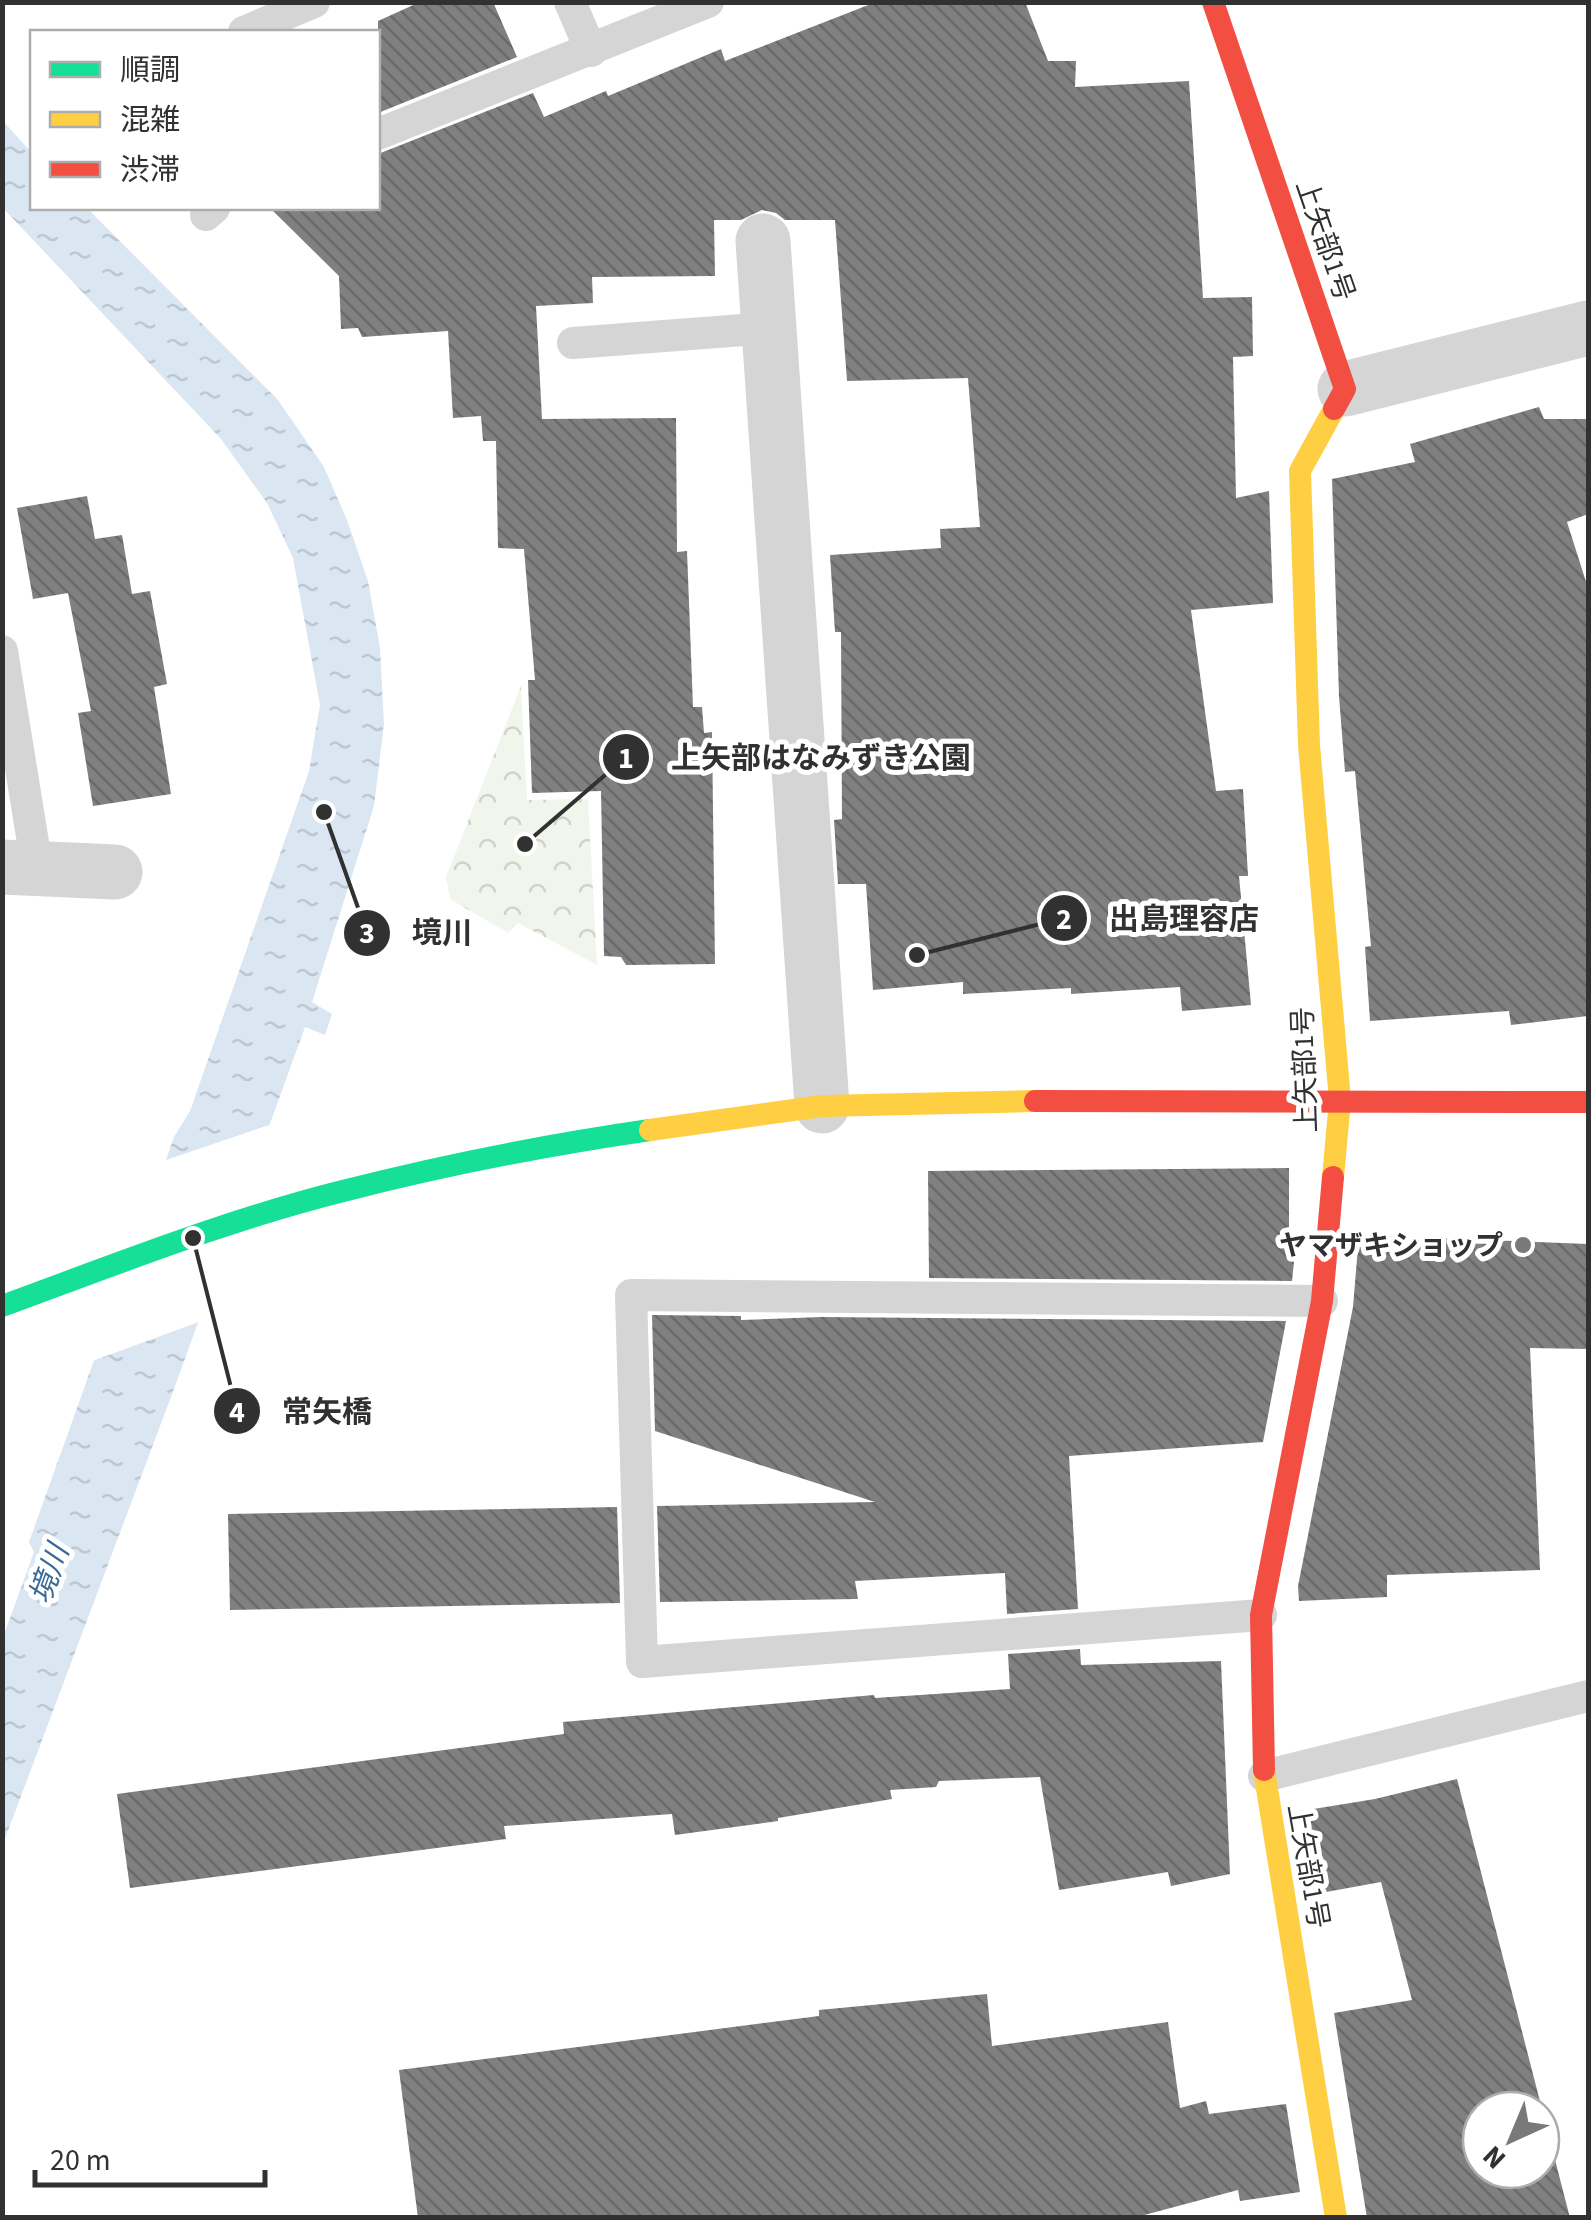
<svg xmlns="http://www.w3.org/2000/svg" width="1591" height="2220" viewBox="0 0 1591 2220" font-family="'Source Sans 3','Noto Sans JP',sans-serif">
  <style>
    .park { fill: url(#park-crowns) }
    .water { fill: url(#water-ripples) }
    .pier { fill: #fff }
    .building { fill: url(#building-back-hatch); fill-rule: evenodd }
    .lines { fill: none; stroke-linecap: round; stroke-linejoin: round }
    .lane { stroke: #d5d5d5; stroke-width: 32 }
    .street { stroke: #d5d5d5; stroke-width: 55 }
    .fast { stroke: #16e098; stroke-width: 22 }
    .slow { stroke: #ffcf43; stroke-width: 22 }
    .jam { stroke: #f24e42; stroke-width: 22 }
    .poi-dot { fill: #797979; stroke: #fff; stroke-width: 4 }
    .labels { text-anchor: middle; stroke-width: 10; stroke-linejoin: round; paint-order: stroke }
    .street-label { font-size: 28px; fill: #313131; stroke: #fff }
    .poi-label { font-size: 28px; font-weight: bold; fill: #313131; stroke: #fff; text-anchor: end }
    .water-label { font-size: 30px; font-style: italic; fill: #3a6b97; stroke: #fff }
    .leader { fill: none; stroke: #313131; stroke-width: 4 }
    .callout-dot { fill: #313131; stroke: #fff; stroke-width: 4 }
    .mark-label { font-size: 30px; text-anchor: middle; font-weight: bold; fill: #fff }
    .callout-label { font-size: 30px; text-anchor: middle; font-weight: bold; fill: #313131; stroke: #fff; stroke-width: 10; stroke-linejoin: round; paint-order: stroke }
  </style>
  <defs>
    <pattern id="park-crowns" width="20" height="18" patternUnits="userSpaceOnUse" patternTransform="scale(2.5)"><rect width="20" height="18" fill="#f1f6ed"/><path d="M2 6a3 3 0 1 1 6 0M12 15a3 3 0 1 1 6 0" fill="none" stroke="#cfd3cc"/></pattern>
    <pattern id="water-ripples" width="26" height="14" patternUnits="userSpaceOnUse" patternTransform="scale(2.5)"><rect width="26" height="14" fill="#dae7f3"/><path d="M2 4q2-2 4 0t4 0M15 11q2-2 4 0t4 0" fill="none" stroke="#bcc7d1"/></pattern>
    <pattern id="building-back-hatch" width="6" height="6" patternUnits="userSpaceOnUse" patternTransform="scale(2.5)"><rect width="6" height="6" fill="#808080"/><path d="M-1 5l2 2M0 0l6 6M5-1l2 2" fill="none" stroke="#696969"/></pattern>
  </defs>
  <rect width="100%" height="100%" fill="#fff"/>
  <!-- park -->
  <path class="park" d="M521,686L527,800L588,799L597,965L518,923L508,933L450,899L446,877Z"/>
  <!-- water -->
  <path class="water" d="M3,121L32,153V208H87L278,400L324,467L347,520L368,581L380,648L384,724L374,806L312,1002L332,1014L325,1035L305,1027L174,1389L3,1844L2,1640L34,1552L29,1542L174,1137L190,1111L309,771L320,705L293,558L267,503L221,439L3,208Z"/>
  <!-- pier -->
  <path class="pier" d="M275,1123L204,1320L87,1363L160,1162Z"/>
  <!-- building -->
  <g class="building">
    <path d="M420,2H493L517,57L378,113V21Z"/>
    <path d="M876,2H1025L1048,61H1076L1075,87L1189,81L1203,298L1252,297L1253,356L1233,357L1236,498L1269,491L1273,603L1191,610L1216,791L1243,789L1248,876H1239L1251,1005L1182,1011L1180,987L1071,994V988L963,994V982L873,990L866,884H838L834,820L842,819L841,632H835L830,555L941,548L940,529L980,527L968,378L847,381L835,220H785L776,213L762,210L741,220H714L715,276L592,277L593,303L536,306L542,419L676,418L677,552L687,551L693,707H702L704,733L712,732L715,964L626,965L621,957L604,956L601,791L532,793L528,680H535L524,549L498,548L496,441H483L481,416L453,418L448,331L362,337L358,328L341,329L339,276L270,208H378V154L533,93L544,117L606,91L608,96L721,49L725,61Z"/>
    <path d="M1539,407L1544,419H1588V514L1567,522L1588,588V1016L1511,1025L1509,1011L1370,1021L1365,947L1371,946L1355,771L1345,772L1339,696L1332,479L1415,462L1410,444Z"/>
    <path d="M87,496L95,539L122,535L132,594L150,591L167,684L154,687L171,794L93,806L78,713L91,711L68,593L33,599L17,508Z"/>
    <path d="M1289,1168V1233H1297L1292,1281L929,1278L928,1171Z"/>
    <path d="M1359,1235L1588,1244V1349L1530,1348L1540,1570L1387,1575V1597L1299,1601L1298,1586L1353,1307Z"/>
    <path d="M652,1315L741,1316V1320L821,1317L1286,1321L1263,1442L1069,1456L1078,1609L1007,1614L1005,1573L855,1581L858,1599L660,1602L657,1506L875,1502L655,1431Z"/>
    <path d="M617,1507L620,1603L230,1610L228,1514Z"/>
    <path d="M1080,1649L1081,1665L1221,1661L1230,1874L1171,1886L1168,1872L1059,1890L1040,1777L939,1781L936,1787L890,1790L892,1799L778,1818V1821L675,1835L672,1814L504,1826L506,1839L130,1888L117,1794L564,1734L563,1722L874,1695L875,1698L1010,1689L1008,1654Z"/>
    <path d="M1457,1779L1570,2218H1367L1334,2013L1412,2000L1381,1882L1315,1894L1301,1811L1375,1799ZM1481,2110H1541V2170H1481Z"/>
    <path d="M987,1994L992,2046L1168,2022L1180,2108L1206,2101L1209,2114L1286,2104L1300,2192L1240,2201L1238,2190L1133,2218H418L399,2070L819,2016V2010Z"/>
  </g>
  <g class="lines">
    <!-- lane -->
    <g class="lane">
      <path d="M570,2L591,51"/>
      <path d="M244,32L314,2"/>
      <path d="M378,134L708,2"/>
      <path d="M206,215L214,208"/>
      <path d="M573,343L769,328"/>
      <path d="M2,651L37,867"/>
      <path d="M1261,1615L642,1662L631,1295L1322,1301"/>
      <path d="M1264,1776L1588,1696"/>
    </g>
    <!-- street -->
    <g class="street">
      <path d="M763,241L822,1106"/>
      <path d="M1345,389L1588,328"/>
      <path d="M2,867L115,872"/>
    </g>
    <!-- fast -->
    <path class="fast" d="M2,1306C114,1265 227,1220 343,1191C444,1165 547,1145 650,1130"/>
    <!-- slow -->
    <g class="slow">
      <path d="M650,1130L822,1106L1035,1101"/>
      <path d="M1333,1177L1340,1100L1309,745L1300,471L1334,409"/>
      <path d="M1264,1770L1336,2218"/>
    </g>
    <!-- jam -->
    <g class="jam">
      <path d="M1213,2L1345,389L1334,409"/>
      <path d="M1035,1101L1588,1102"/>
      <path d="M1264,1770L1261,1615L1322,1301L1333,1177"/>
    </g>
  </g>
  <!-- markers -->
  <circle class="poi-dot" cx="1523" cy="1245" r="10"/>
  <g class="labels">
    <!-- street labels -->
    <g class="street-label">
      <text transform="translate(1326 240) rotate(71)" y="10">上矢部1号</text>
      <text transform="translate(1304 1070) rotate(-92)" y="10">上矢部1号</text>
      <text transform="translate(1309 1866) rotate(80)" y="10">上矢部1号</text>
    </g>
    <!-- poi labels -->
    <g class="poi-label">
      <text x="1503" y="1255">ヤマザキショップ</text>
    </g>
    <!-- water labels -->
    <g class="water-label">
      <text transform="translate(49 1574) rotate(-70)" y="10">境川</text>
    </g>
  </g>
  <!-- callouts -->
  <path class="leader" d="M525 844L626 757M917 955L1064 918M324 812L367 933M193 1238L237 1411"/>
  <g class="callout-dot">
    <circle cx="525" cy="844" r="10"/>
    <circle cx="917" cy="955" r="10"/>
    <circle cx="324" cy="812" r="10"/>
    <circle cx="193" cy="1238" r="10"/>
    <circle cx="626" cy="757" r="25"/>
    <circle cx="1064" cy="918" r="25"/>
    <circle cx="367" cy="933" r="25"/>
    <circle cx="237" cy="1411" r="25"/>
  </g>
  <g class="mark-label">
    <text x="626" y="768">1</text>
    <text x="1064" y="929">2</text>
    <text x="367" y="943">3</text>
    <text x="237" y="1422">4</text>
  </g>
  <g class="callout-label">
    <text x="821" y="768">上矢部はなみずき公園</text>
    <text x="1184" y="929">出島理容店</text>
    <text x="442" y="943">境川</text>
    <text x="327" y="1422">常矢橋</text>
  </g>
  <!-- border -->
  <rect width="1591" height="2220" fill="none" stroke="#313131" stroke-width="10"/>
  <!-- legend -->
  <rect x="30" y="30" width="350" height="180" fill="#ffffff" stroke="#adadad" stroke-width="2.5"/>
  <rect x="50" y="62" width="50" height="15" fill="#16e098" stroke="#adadad" stroke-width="2.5"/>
  <text x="120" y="80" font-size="30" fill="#313131">順調</text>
  <rect x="50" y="112" width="50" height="15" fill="#ffcf43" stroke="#adadad" stroke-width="2.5"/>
  <text x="120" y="130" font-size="30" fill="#313131">混雑</text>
  <rect x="50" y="162" width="50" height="15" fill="#f24e42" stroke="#adadad" stroke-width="2.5"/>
  <text x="120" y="180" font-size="30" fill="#313131">渋滞</text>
  <!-- north arrow -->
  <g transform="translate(1511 2140) rotate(224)"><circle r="48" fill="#ffffff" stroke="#adadad" stroke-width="2.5"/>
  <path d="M0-8L18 38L0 25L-18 38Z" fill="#797979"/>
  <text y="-15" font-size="28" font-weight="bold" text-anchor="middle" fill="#313131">N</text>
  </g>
  <!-- scale -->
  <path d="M35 2170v15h230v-15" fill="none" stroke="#313131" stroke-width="5"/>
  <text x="50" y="2170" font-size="30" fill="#313131" stroke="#ffffff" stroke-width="8" paint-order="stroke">20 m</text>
</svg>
